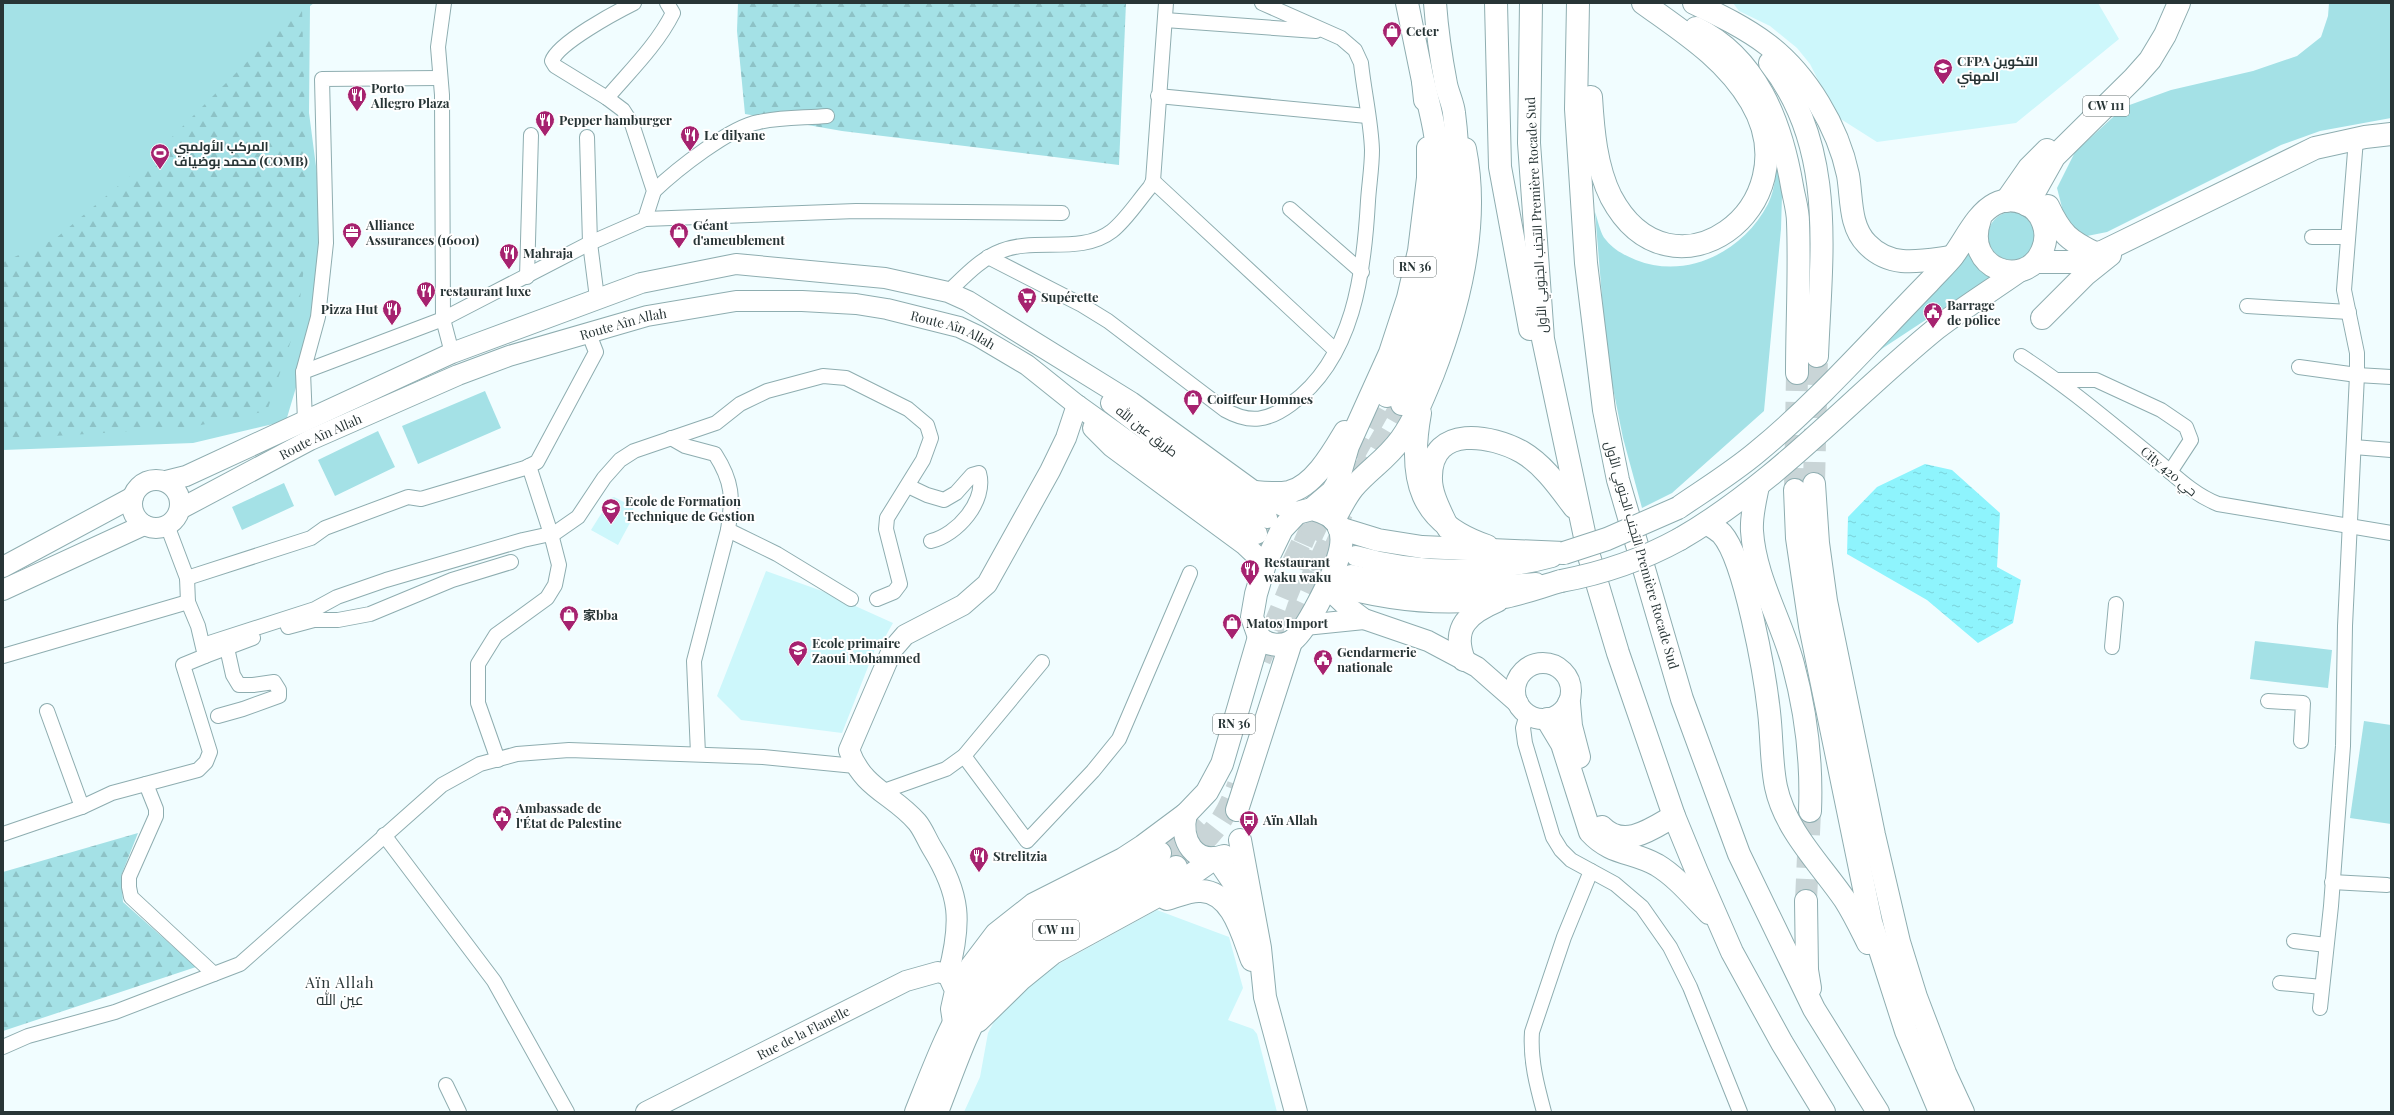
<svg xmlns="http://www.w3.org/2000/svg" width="2394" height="1115" viewBox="0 0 2394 1115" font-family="'Playfair Display',Cairo,'Noto Sans SC',serif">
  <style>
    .built { fill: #cdf7fb }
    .grass { fill: #a4e1e6 }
    .forest { fill: url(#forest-firs) }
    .water { fill: url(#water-ripples) }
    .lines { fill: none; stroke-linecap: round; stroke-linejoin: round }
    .secondary-tunnel { stroke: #c9d5d7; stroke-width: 20; stroke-dasharray: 20 10; stroke-linecap: butt }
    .highway-tunnel { stroke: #c9d5d7; stroke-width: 22; stroke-dasharray: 22 11; stroke-linecap: butt }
    .street-casing { stroke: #8eadb0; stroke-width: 16 }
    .secondary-casing { stroke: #8eadb0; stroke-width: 22 }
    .primary-casing { stroke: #8eadb0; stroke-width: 24 }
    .highway-casing { stroke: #8eadb0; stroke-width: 24 }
    .street { stroke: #fff; stroke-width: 14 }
    .secondary { stroke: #fff; stroke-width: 20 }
    .primary { stroke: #fff; stroke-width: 22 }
    .highway { stroke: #fff; stroke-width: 22 }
    .primary-bridge-casing { stroke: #8eadb0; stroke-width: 24; stroke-linecap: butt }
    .primary-bridge { stroke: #fff; stroke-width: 22 }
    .labels { text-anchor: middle; stroke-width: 4; stroke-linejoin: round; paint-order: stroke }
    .shield { fill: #fff; stroke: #687272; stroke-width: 1 }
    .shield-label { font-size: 12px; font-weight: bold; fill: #283536 }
    .poi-label { font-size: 13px; font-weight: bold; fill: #283536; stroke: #fff; text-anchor: start }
    .street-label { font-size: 13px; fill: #283536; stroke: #fff }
    .quarter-label { font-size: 15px; letter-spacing: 1px; fill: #283536; stroke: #fff }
  </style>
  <defs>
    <pattern id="forest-firs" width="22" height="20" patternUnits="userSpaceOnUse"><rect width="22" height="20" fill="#a4e1e6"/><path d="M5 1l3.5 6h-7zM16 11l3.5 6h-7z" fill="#8dc2c6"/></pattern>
    <pattern id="water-ripples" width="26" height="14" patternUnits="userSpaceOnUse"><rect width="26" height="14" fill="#8ef4fd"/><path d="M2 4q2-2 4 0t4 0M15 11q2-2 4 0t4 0" fill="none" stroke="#7ad2d9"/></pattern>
  </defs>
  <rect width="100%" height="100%" fill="#f1fdff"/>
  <!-- built -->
  <g class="built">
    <path d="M1733,3H2098L2119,39L2016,123L1877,142L1836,116L1810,64L1797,48L1770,26L1739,11Z"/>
    <path d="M614,497L634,507L630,516L631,521L618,545L591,530L611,498Z"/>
    <path d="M766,571L822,591L893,623L884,639H879L842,733L741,720L717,696Z"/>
    <path d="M1157,910L1229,937L1243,988L1228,1020L1253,1029L1257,1034L1277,1112H964L980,1077L988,1033L996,1018L1028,986L1055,966Z"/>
  </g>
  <!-- grass -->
  <g class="grass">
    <path d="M3,3H314L310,6L309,113L324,227L314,327L286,421L193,443L3,450Z"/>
    <path d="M2329,3H2391V118L2320,131L2281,145L2107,232L2082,237L2066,223L2057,188L2075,152L2124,107L2171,90L2253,71L2297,56L2321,37L2328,16Z"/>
    <path d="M1778,151L1782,195L1781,229L1764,411L1672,493L1642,508L1623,438L1607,358L1595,212C1598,220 1600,234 1606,240C1614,250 1624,255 1636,260C1687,280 1743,252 1768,204C1776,188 1776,169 1778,151Z"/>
    <circle cx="2012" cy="236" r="24"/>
    <path d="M1972,246L1994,275L1883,348L1776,440Z"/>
    <path d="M485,391L501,428L418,464L402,426Z"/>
    <path d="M378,431L395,467L335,496L318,460Z"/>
    <path d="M284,483L294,506L242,530L232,507Z"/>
    <path d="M2255,641L2332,650L2328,688L2250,679Z"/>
    <path d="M2364,721L2391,725V824L2350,818Z"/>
  </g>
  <!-- forest -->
  <g class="forest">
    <path d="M738,3H1126L1119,165L842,131L745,114L737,31Z"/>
    <path d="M302,7L308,235L297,323L267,411L187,428L3,439V262L55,239L149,160Z"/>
    <path d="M138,833L121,876L123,902L196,967L3,1031V872Z"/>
  </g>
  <!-- water -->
  <path class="water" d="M1925,464L1952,470L2000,513L1997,567L2021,580L2013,623L1978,643L1927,600L1847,554L1848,517L1877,487Z"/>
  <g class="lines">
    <!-- secondary-tunnel -->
    <g class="secondary-tunnel">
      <path d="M1270,519L1354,555"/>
      <path d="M1260,536L1307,558L1348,574"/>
    </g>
    <!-- highway-tunnel -->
    <g class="highway-tunnel">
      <path d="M1353,456L1387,396"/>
      <path d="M1359,478L1402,404"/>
      <path d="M1814,484L1817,356"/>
      <path d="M1795,490L1797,373"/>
      <path d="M1282,654L1298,607L1343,511"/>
      <path d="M1260,660L1307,546L1331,495"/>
      <path d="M1160,853L1178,838L1197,818"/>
      <path d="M1176,867C1209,837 1222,828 1238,785"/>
      <path d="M1806,901L1810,811"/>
    </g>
    <!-- street casing -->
    <g class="street-casing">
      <g id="street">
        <path d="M444,3L438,47L442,95L443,319L452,353"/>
        <path d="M1165,20L1316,31"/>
        <path d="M1158,96L1367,116"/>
        <path d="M607,98C630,71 657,45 673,13L667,3"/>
        <path d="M587,137L590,243L597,298"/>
        <path d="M1153,181L1335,350"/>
        <path d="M654,191C676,170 730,127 759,122C781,117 805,118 827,116"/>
        <path d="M1290,209L1362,272"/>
        <path d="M645,219L856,211L1062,213"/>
        <path d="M2312,237H2348"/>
        <path d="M988,257L1082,305L1108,321L1225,410C1250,424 1268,421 1291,404C1354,358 1364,273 1368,201C1369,185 1372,167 1372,150C1371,121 1364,92 1361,63L1355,50L1341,38L1262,3"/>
        <path d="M527,277L531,135"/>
        <path d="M948,292C964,277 980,259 1001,251C1035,237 1081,255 1112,231C1126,220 1138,201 1150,187L1153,181L1166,3"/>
        <path d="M2247,306L2349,312"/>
        <path d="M2021,356C2066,385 2107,420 2149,454C2172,472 2190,493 2218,504L2391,533"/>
        <path d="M2299,367L2357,375L2391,377"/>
        <path d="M303,372L443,319L590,243L645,219L654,191L632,124L623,110L607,98L555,66L552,61C558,43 616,12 634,3"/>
        <path d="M2057,380H2096L2161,410L2186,427L2191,440L2170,472"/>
        <path d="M305,421L303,372L318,317L326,243L322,79L439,78"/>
        <path d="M671,438L685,446L715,454C733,482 733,498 728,530L777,554L851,599"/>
        <path d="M2354,447L2391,450"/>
        <path d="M908,486L927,495L944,500L956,493L972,475L979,473C987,501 957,535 931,541"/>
        <path d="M187,578L311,538L325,528L408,497L421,499L525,468L537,462L596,352L589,334"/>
        <path d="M288,627L314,620H338L370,614L452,580L511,562"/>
        <path d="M203,645L315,609L337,597L386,580L523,540L555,533L578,517L604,478L620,460L634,451L716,423L740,404L767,391L823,376L846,378L908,409L927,425L931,438L923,460L887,518L886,529L900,584L894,592L877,599"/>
        <path d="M2112,647L2116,604"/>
        <path d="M3,656L188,602"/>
        <path d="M205,656L253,638"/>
        <path d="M2268,701L2303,703L2301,741"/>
        <path d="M47,711L82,807"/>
        <path d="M1527,714L1523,728L1525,743L1553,837L1561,850L1571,860L1615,884L1642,907L1670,947L1690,987L1740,1112"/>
        <path d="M218,716L243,709L279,696V690L274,682L253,685H239L233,675L227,648"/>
        <path d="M698,754L694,661L728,530"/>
        <path d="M964,756L1027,841L1093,771L1119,739L1190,573"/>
        <path d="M498,760L478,703V664L496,635L547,598L555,585L559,565L551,534L529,466"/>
        <path d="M146,784L156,809V816L129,877V887L131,897L214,974"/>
        <path d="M881,792L946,769L964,756L1042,662"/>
        <path d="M3,834L82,807L112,793L198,770L206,762L210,752L183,665L205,656L198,626L188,602L187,578L167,525"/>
        <path d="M384,835L494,981L567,1112"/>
        <path d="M2332,882L2387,885"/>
        <path d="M2294,941L2326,945"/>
        <path d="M2280,983L2322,987"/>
        <path d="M2320,1008L2331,906L2343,746L2345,626L2357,375V353L2344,290L2356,139"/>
        <path d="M3,1047L28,1036L115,1012L240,964L442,785L480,764L517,754L569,750L763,757L855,766"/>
        <path d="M446,1085L459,1112"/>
        <path d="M1544,1112C1537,1086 1530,1060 1532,1032L1564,937L1591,871"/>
      </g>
    </g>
    <!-- secondary casing -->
    <g class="secondary-casing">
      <g id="secondary">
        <path d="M1111,403L1215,483L1267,518"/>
        <path d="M1093,428L1112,447L1245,545L1265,564"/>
        <circle cx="156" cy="504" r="24"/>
        <path d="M166,481L186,476L452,353L641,283L736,264L885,278L948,292L968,301L1131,402L1255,492L1297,513"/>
        <path id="s1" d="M180,509L310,440L458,375L509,356L647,316L736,301H802L856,304L887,309L959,327L978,336L1027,365L1077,405L1257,534"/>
        <path d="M1356,556C1419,574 1489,574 1552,557"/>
        <path d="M3,567L133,497"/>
        <path d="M1351,575C1419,591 1467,588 1536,583"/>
        <path d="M1326,587L1344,604L1364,619L1428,641L1477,667L1518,703"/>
        <path d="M3,590L144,525"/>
        <path d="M1305,625L1364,619"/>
        <circle cx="1543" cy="691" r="28"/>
        <path d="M948,975C962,922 961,895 932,848C927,840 923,829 917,822C893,794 863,789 849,750L892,650L905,635L963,605L987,584L1050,471L1066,438L1077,405"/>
        <path id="s2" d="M646,1112L906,981L938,972L948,975L953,986"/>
      </g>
    </g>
    <!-- primary casing -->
    <g class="primary-casing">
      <g id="primary">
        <path d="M1407,3L1423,81L1425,100"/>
        <path d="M2006,201L2029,168L2047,150"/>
        <path d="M2027,205L2054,157L2134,78L2150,60L2165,35L2179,3"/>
        <path d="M2048,206C2061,234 2069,241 2097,254"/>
        <path d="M2035,262H2072L2104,251L2315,148L2365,137L2391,134"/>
        <path d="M2042,318L2085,275L2110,255"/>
        <path d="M1420,413C1408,479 1419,523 1487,546"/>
        <path d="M1255,492C1266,493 1278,494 1289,492C1314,486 1333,452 1345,432"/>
        <path d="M1678,508C1704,490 1732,473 1757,452C1819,401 1873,339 1929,282C1937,273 1946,265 1953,256C1965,240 1977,213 1995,204C2013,195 2037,204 2043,223C2047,233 2046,242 2042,251C2026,290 1962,270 1980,219"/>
        <path d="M1312,509C1323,512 1335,516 1339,527C1343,536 1341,549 1338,558C1333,575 1306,634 1290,642C1280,647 1266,645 1259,637L1252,617L1256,594L1265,564L1282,529L1297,513L1312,509L1332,492L1337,484L1348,446L1390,353L1408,298L1419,251L1428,178V148"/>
        <path d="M1334,520C1340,509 1345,498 1353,488C1368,470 1386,460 1401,439C1415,419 1424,396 1433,374C1460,304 1480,224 1465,149"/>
        <path d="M1339,528L1378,540L1422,547L1564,553"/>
        <path d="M1680,539C1777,483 1851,398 1937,328C1963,308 1992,290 2019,271"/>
        <path d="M1328,583C1386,600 1446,607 1505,597C1524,593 1543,586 1561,581"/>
        <path d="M1464,660C1451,627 1469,613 1497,601"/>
        <path d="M1237,810L1291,642"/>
        <path d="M1186,814C1179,840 1195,866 1224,856"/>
        <path d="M1240,840L1260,948L1265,997L1296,1112"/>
        <path d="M1217,858L1234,883L1245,907"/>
        <path d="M1167,899C1178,896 1190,890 1201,891C1233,892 1243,937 1252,960"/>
        <path d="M978,1021L1021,979L1053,953L1174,887L1215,858"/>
        <path d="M954,1022L952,1009L956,991L971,967L996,934L1034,904L1123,859L1143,846L1186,814L1207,792L1222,764L1259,637"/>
      </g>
    </g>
    <!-- highway casing -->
    <g class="highway-casing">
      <g id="highway">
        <path d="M1496,3L1500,167L1530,329"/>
        <path d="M1531,3L1529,143L1543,339L1589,556L1618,653L1674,816L1697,872L1732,952L1782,1043L1824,1112"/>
        <path d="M1578,3L1576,109L1586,263L1604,410L1618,480L1682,699L1739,854L1814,1009L1878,1112"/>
        <path d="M1694,3C1719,15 1746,28 1768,45C1807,75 1838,127 1848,175C1852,198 1849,226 1867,244C1891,269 1921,261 1952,257"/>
        <path d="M1696,28C1757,58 1781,122 1792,186C1794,198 1798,210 1798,222C1800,272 1797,323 1797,373"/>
        <path d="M1770,63C1837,147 1821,255 1817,356"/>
        <path d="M1591,97C1593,130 1596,167 1611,197C1671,310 1813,207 1751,102C1725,58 1683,32 1643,3"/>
        <path d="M1387,396C1419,329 1441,252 1439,177C1439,144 1431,112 1423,81"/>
        <path d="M1402,404C1447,312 1467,215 1454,113C1453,103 1448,94 1446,84C1441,58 1437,30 1435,3"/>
        <path d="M1814,484L1818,543L1826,601L1874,835L1899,942L1916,997L1945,1073L1963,1112"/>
        <path d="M1758,486C1755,501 1751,516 1752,531C1755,578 1781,619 1793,664C1806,712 1812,762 1810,811"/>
        <path d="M1795,490L1797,538L1810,626L1871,922L1906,1031L1940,1112"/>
        <path d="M1707,523C1712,527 1718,530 1722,534C1745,560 1765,675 1769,712C1772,737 1771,763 1776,787C1785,830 1821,865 1845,900C1854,914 1861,929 1868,943"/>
        <path d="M1448,528C1441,512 1430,494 1431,476C1432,424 1492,435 1522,452C1544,465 1559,487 1574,507"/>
        <path d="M1569,703L1571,726L1579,757"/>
        <path d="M1547,719L1562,744L1590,832C1611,855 1632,851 1657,865C1677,877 1693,897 1709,913"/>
        <path d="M1602,827C1624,850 1653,828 1674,816"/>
        <path d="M1806,901L1807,970L1810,988"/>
        <path d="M916,1112C947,1035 973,959 1048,915C1084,893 1124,877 1160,853"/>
        <path d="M937,1112C968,1033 983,970 1063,926C1101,906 1141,891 1176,867"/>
      </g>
    </g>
    <!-- street -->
    <use href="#street" class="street"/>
    <!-- secondary -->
    <use href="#secondary" class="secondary"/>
    <!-- primary -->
    <use href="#primary" class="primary"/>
    <!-- highway -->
    <use href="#highway" class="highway"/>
    <!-- primary-bridge casing -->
    <g class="primary-bridge-casing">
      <g id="primary-bridge">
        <path d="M1564,553L1607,539L1678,508"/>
        <path d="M1561,581C1604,573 1642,560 1680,539"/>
      </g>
    </g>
    <!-- primary-bridge -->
    <use href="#primary-bridge" class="primary-bridge"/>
  </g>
  <!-- icons -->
  <defs>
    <g id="shop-pin" transform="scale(1)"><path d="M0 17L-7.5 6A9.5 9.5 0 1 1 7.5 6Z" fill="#a6226f" stroke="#fff"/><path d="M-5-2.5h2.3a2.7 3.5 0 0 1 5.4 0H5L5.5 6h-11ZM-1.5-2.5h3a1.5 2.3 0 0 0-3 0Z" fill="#fff"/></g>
    <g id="university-pin" transform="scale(1)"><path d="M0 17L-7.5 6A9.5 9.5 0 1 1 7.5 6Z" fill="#a6226f" stroke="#fff"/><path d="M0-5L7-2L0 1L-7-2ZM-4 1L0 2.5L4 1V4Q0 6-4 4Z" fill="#fff"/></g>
    <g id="restaurant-pin" transform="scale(1)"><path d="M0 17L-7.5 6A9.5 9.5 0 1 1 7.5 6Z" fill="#a6226f" stroke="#fff"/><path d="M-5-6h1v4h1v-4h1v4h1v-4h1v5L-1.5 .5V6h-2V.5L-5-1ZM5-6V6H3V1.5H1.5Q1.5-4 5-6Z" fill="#fff"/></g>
    <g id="stadium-pin" transform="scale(1)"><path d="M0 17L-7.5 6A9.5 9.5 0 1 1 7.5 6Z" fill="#a6226f" stroke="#fff"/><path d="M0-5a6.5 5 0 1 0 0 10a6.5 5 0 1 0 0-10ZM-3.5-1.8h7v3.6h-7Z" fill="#fff"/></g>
    <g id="office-pin" transform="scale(1)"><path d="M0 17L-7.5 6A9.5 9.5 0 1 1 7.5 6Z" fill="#a6226f" stroke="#fff"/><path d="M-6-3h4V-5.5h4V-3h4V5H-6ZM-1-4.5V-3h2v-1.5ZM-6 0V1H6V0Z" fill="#fff"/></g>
    <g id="supermarket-pin" transform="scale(1)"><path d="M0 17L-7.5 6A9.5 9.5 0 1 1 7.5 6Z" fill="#a6226f" stroke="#fff"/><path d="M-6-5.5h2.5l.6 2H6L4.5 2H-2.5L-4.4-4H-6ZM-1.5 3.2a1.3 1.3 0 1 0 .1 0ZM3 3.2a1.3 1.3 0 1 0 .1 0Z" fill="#fff"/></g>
    <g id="civic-pin" transform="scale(1)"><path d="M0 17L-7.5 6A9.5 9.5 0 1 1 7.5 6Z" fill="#a6226f" stroke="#fff"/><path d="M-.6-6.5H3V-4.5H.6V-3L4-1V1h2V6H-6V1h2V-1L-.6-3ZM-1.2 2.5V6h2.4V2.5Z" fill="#fff"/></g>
    <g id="school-pin" transform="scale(1)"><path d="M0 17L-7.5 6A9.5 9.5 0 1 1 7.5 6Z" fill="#a6226f" stroke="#fff"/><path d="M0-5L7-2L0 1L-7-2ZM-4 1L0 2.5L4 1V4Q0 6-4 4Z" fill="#fff"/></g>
    <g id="bus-pin" transform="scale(1)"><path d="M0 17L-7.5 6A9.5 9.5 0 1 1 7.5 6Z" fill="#a6226f" stroke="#fff"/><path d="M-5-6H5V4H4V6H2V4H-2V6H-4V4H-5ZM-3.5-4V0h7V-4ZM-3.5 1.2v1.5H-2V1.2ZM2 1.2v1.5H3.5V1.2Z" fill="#fff"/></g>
  </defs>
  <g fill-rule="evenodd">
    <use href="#shop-pin" x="1392" y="31"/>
    <use href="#university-pin" x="1943" y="68"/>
    <use href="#restaurant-pin" x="357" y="95"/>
    <use href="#restaurant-pin" x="545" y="120"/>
    <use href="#restaurant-pin" x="690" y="135"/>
    <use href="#stadium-pin" x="160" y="153"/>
    <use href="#office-pin" x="352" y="232"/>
    <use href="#shop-pin" x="679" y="232"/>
    <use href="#restaurant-pin" x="509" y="253"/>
    <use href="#restaurant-pin" x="426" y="291"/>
    <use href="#supermarket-pin" x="1027" y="297"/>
    <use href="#restaurant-pin" x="392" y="309"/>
    <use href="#civic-pin" x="1933" y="312"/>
    <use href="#shop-pin" x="1193" y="399"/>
    <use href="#school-pin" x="611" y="508"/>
    <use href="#restaurant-pin" x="1250" y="569"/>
    <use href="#shop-pin" x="569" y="615"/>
    <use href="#shop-pin" x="1232" y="623"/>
    <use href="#school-pin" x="798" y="650"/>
    <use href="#civic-pin" x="1323" y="659"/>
    <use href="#civic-pin" x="502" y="815"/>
    <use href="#bus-pin" x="1249" y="820"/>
    <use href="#restaurant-pin" x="979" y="856"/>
  </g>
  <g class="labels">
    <!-- shield labels -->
    <g class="shield">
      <rect x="2083" y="96" width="46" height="20" rx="3"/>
      <rect x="1394" y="257" width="42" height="20" rx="3"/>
      <rect x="1213" y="714" width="42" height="20" rx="3"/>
      <rect x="1033" y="920" width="46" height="20" rx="3"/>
    </g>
    <g class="shield-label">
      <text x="2106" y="110">CW 111</text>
      <text x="1415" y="271">RN 36</text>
      <text x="1234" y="728">RN 36</text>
      <text x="1056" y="934">CW 111</text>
    </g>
    <!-- poi labels -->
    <g class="poi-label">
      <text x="1406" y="36">Ceter</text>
      <text x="1957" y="66">CFPA التكوين<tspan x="1957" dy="15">المهني</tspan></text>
      <text x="371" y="93">Porto<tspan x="371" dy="15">Allegro Plaza</tspan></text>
      <text x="559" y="125">Pepper hamburger</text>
      <text x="704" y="140">Le dilyane</text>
      <text x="174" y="151">المركب الأولمبي<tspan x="174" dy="15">محمد بوضياف (COMB)</tspan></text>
      <text x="366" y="230">Alliance<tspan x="366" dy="15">Assurances (16001)</tspan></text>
      <text x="693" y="230">Géant<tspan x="693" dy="15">d'ameublement</tspan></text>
      <text x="523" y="258">Mahraja</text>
      <text x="440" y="296">restaurant luxe</text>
      <text x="1041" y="302">Supérette</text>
      <text x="1947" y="310">Barrage<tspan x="1947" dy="15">de police</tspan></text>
      <text x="378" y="314" text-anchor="end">Pizza Hut</text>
      <text x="1207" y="404">Coiffeur Hommes</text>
      <text x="625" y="506">Ecole de Formation<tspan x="625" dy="15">Technique de Gestion</tspan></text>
      <text x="1264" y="567">Restaurant<tspan x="1264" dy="15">waku waku</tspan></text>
      <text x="583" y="620">家bba</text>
      <text x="1246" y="628">Matos Import</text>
      <text x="812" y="648">Ecole primaire<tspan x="812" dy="15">Zaoui Mohammed</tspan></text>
      <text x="1337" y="657">Gendarmerie<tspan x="1337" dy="15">nationale</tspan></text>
      <text x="516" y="813">Ambassade de<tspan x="516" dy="15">l'État de Palestine</tspan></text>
      <text x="1263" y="825">Aïn Allah</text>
      <text x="993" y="861">Strelitzia</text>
    </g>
    <!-- street labels -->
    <g class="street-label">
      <text transform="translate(1536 215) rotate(-93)" y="5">التجنب الجنوبي الأول Première Rocade Sud</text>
      <text dy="5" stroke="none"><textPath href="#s1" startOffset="482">Route Aîn Allah</textPath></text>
      <text dy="5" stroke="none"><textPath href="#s1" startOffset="818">Route Aîn Allah</textPath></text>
      <text transform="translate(1147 431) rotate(38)" y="5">طريق عين الله</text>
      <text dy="5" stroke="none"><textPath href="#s1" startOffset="158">Route Aîn Allah</textPath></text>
      <text transform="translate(2169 471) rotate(40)" y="5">City 420 حي</text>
      <text transform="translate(1642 555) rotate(74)" y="5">التجنب الجنوبي الأول Première Rocade Sud</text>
      <text dy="5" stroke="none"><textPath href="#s2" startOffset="176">Rue de la Flanelle</textPath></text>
    </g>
    <!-- quarter labels -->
    <g class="quarter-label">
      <text x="340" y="988">Aïn Allah<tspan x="340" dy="17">عين الله</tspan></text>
    </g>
  </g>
  <!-- border -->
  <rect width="2394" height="1115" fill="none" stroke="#283536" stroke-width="8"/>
</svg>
